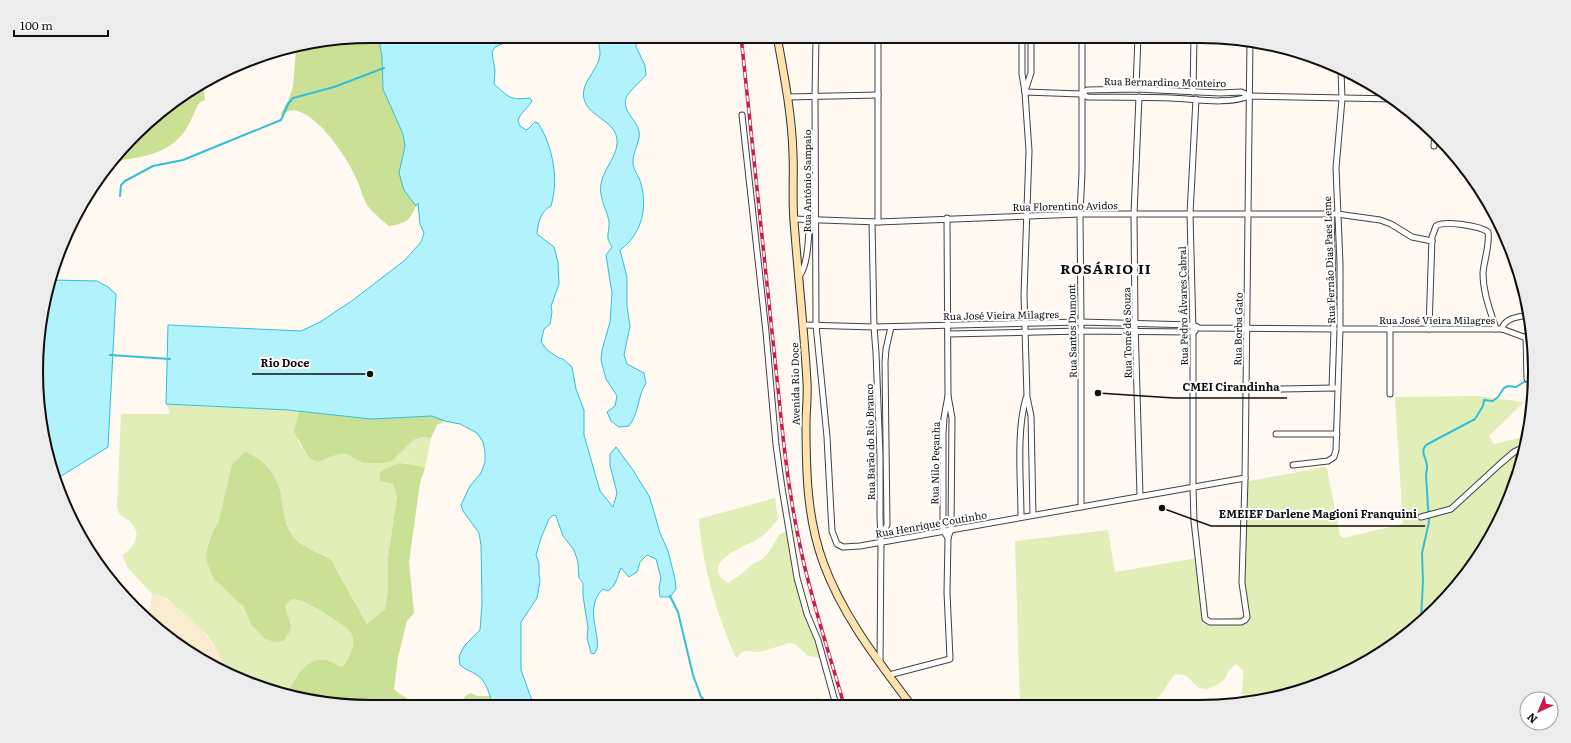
<svg xmlns="http://www.w3.org/2000/svg" width="1571" height="743" viewBox="0 0 1571 743" font-family="Literata,serif">
  <style>
    .farmland { fill: #f8ebce }
    .green { fill: #e1eeb7 }
    .forest { fill: #c9e095 }
    .water { fill: #b1f2fc; stroke: #31bfd9 }
    .lines { fill: none; stroke-linecap: round; stroke-linejoin: round }
    .stream { stroke: #31bfd9; stroke-width: 2 }
    .street-casing { stroke: #424242; stroke-width: 7 }
    .secondary-casing { stroke: #313131; stroke-width: 9 }
    .street { stroke: #fff; stroke-width: 5 }
    .secondary { stroke: #ffe2ad; stroke-width: 7 }
    .rail-casing { stroke: #cd1a4d; stroke-width: 3.5 }
    .rail { stroke: #fff; stroke-width: 2; stroke-dasharray: 6; stroke-linecap: butt }
    .labels { text-anchor: middle; stroke-width: 4; stroke-linejoin: round; paint-order: stroke }
    .street-label { font-size: 10px; fill: #0f0f0f; stroke: #fff }
    .district-label { font-size: 14px; font-weight: bold; letter-spacing: 1px; fill: #0f0f0f; stroke: #fff }
    .rim { fill: none; stroke: #0f0f0f; stroke-width: 2 }
    .leader { fill: none; stroke: #0f0f0f; stroke-width: 1.5 }
    .callout-dot { fill: #0f0f0f; stroke: #fff; stroke-width: 1.5 }
    .callout-label { font-size: 11px; text-anchor: middle; font-weight: bold; fill: #0f0f0f; stroke: #fff; stroke-width: 4; stroke-linejoin: round; paint-order: stroke }
  </style>
  <rect width="100%" height="100%" fill="#fff9f2"/>
  <!-- farmland -->
  <path class="farmland" d="M152,594L165,598L199,627L216,648L226,671L150,624L145,617L150,609Z"/>
  <!-- green -->
  <g class="green">
    <path d="M1479,396L1524,402L1489,436L1494,444L1524,437L1507,487L1505,507L1466,576L1404,638L1328,681L1244,704C1240,694 1244,681 1243,670L1236,664L1229,670L1225,679L1217,685L1208,689L1199,688L1185,675L1175,674C1166,685 1163,695 1151,704L1020,705L1015,541L1108,530L1115,572L1197,558L1207,621L1245,616L1244,482L1325,467L1327,469L1340,535L1343,538L1403,524L1395,397Z"/>
    <path d="M166,404L299,411L298,441L309,458L318,462L336,455L346,454L363,463H383L392,461L413,440L422,437L431,438L425,468L404,462L393,484L397,497L388,557V591L385,609L367,624L336,568L324,555L306,548L292,535L284,517L281,496L232,465L218,523L213,531L221,586L236,598L243,606L251,624L257,631L292,624L284,606L292,599C295,600 299,600 302,601C311,604 346,625 351,633C357,644 349,658 343,668L336,666L328,660L296,677L287,695L243,682L226,671L216,648L208,636L199,627L166,598L152,594L128,568L122,555C132,549 142,537 133,525C127,516 120,520 117,507L121,414H168L170,412Z"/>
    <path d="M775,498L778,519C773,525 768,532 761,537C748,546 696,562 728,583L739,576L754,563L761,560L769,552L779,535L788,530L800,580L822,658L808,656L795,644L789,643L760,652L746,651L741,653L737,658L735,656C717,615 702,564 699,519Z"/>
    <path d="M818,698L836,705L799,706L803,701Z"/>
  </g>
  <!-- forest -->
  <g class="forest">
    <path d="M371,36H378L382,56L383,89L403,134L405,146L401,162L404,190L416,206C409,222 406,223 389,226C382,220 373,213 367,205C362,196 360,185 355,176C346,156 318,114 294,110C290,110 284,113 280,115L288,101L293,87L296,49Z"/>
    <path d="M203,81L205,100C203,101 199,102 198,105C192,117 188,130 177,140C160,155 138,158 116,161L150,119Z"/>
    <path d="M299,411L371,419L432,416L445,421L437,425L431,438L422,437L413,440L392,461L383,463H363L346,454L336,455L318,462L309,458L294,432Z"/>
    <path d="M245,452C264,459 277,475 281,495C283,509 284,524 293,536C303,549 318,551 331,560L367,624L385,609L388,591V557L397,497L393,484L380,481V472C400,461 403,462 425,468L420,483L409,562L414,613L407,621L398,657L394,689C402,697 412,700 419,707C375,707 329,708 287,695C295,678 305,658 326,660C332,661 336,666 343,667C349,658 357,644 351,633C346,625 311,604 302,601C299,600 295,600 292,599L285,606C289,623 297,625 283,641L274,642L264,638L251,624L243,606L214,579L206,560L207,550L213,531L218,523L232,465Z"/>
    <path d="M471,693L477,696H490L493,707H462C461,700 465,695 471,693Z"/>
  </g>
  <!-- water -->
  <g class="water">
    <path d="M378,36H507L504,43L495,47L492,52L495,71L494,84C510,98 509,100 530,98L532,101C528,109 520,112 518,121L520,126L526,130L528,129L535,122L538,123C553,146 559,180 551,206C540,212 538,223 537,234L554,247L558,262L559,284L551,306L552,312L550,324L544,329L541,342L547,350L559,358L563,359L572,367L576,389L584,410V435L600,491L613,507L617,493L610,465V454L616,447L633,470L649,496L652,505L660,533L668,551L675,579L676,589L670,597H660L659,587L661,578L656,559L647,555L640,562L637,572L629,577L621,568C617,576 617,585 608,591L603,589C581,610 606,642 594,654L591,653L587,638L588,628L583,596V583L579,578L578,562L574,550L563,536L556,516L553,515L549,519L541,538L536,555L539,563V574L540,581L537,598L521,622V670L534,706L493,707C490,696 487,681 477,675C471,671 466,670 460,665L459,656L465,645L480,630L482,604L481,545L479,533L463,511L461,505L470,486L481,473L485,462V452L483,442L477,433L460,424L445,421L432,416L371,419L288,410L166,404L168,325L301,331L320,322L353,300L405,260L421,242L424,233L420,224L418,203L416,206L404,190L399,173L405,146L403,134L383,89L382,56Z"/>
    <path d="M598,36H638L636,37V47L645,65L646,75C642,80 628,92 626,98C622,111 636,119 639,131C641,141 633,151 633,161C633,169 636,172 639,178C649,203 643,234 620,250L627,277V307L630,326L624,355L627,364L644,373L646,383C637,397 640,411 629,426L619,427L611,421L607,412L615,406L617,396L606,379L601,360L602,350L610,322L612,293L606,255L612,247C611,245 609,242 608,239C607,234 610,227 609,221C606,207 597,195 602,180C605,168 616,157 617,144C619,120 589,119 584,99C580,82 599,70 600,54C600,49 598,42 598,36Z"/>
    <path d="M52,280L97,281L108,287L116,294L108,447L58,478L42,437L36,371L42,306Z"/>
  </g>
  <g class="lines">
    <!-- stream -->
    <g class="stream">
      <path d="M120,196L121,185L125,181L153,166L183,160L281,120L288,104L293,98L334,87L384,68"/>
      <path d="M110,355L170,359"/>
      <path d="M670,596L678,612L693,675L701,697L710,706"/>
      <path d="M1421,620L1423,581L1422,553L1429,522L1426,475C1426,473 1427,470 1427,468C1428,459 1419,453 1426,445L1475,419L1483,406L1484,400L1493,401L1498,397L1504,388L1508,386L1516,387L1535,375"/>
    </g>
    <!-- street casing -->
    <g class="street-casing">
      <g id="street">
        <path d="M816,36L815,96L816,325L827,437L831,513L832,531L837,544L843,547L860,546L1245,478"/>
        <path d="M1022,36V74L1025,92L1029,151L1024,295L1027,397L1031,416L1033,515"/>
        <path d="M1136,89L1138,36"/>
        <path d="M1025,91L1031,73V36"/>
        <path d="M1025,92L1081,94L1088,97C1115,97 1143,97 1171,98C1196,99 1226,105 1250,96L1394,99"/>
        <path d="M1193,92L1194,36"/>
        <path d="M1081,94L1087,90L1136,89L1220,93L1241,92L1250,96"/>
        <path d="M788,97L878,95"/>
        <path d="M1139,97L1134,214L1135,322L1140,496"/>
        <path d="M1196,99L1190,214L1193,332V486L1194,521L1205,619L1210,622H1241L1245,620L1247,617L1242,583L1245,478L1250,41"/>
        <path d="M742,115L766,332L776,445L782,488L797,578L807,614L818,640L836,705"/>
        <path d="M1434,146L1435,133"/>
        <path d="M1331,214L1334,329L1332,388"/>
        <path d="M947,218L948,396L944,418L943,433V530L948,538"/>
        <path d="M793,219L878,222L1080,214H1337L1380,220L1391,224L1412,237L1432,241"/>
        <path d="M872,222L874,327L876,353L880,456V516L881,541L880,662"/>
        <path d="M878,222V36"/>
        <path d="M800,275C809,262 808,235 810,219"/>
        <path d="M804,325L874,327L1081,322L1193,325L1199,328L1334,329"/>
        <path d="M1340,329H1502L1532,340"/>
        <path d="M1429,329L1432,237L1436,226C1444,220 1480,226 1488,232C1490,245 1484,260 1483,273C1483,293 1490,310 1496,329"/>
        <path d="M1502,329C1505,317 1519,317 1529,315"/>
        <path d="M948,334L1081,331L1193,332L1195,331"/>
        <path d="M1526,337L1527,379"/>
        <path d="M1281,389L1335,388"/>
        <path d="M1390,394V328"/>
        <path d="M1276,434H1337"/>
        <path d="M1293,465L1328,461L1334,457L1336,450L1340,329V264L1336,168L1342,99L1341,69"/>
        <path d="M1081,507V322L1080,214L1082,172V36"/>
        <path d="M1021,517C1021,482 1016,431 1026,398"/>
        <path d="M1421,517L1451,509L1500,464L1514,452L1526,446"/>
        <path d="M880,533L884,531L887,525L885,362L886,349L891,327"/>
        <path d="M889,675L950,659L947,592L948,538L951,529L952,418L948,396"/>
      </g>
    </g>
    <!-- secondary casing -->
    <g class="secondary-casing">
      <path id="secondary" d="M777,36C784,75 792,115 793,154C794,176 792,199 794,221C798,275 804,328 807,382C808,396 806,410 806,424C806,471 807,518 823,562C842,615 878,661 911,705"/>
    </g>
    <!-- street -->
    <use href="#street" class="street"/>
    <!-- secondary -->
    <use href="#secondary" class="secondary"/>
    <!-- rail casing -->
    <g class="rail-casing">
      <path id="rail" d="M741,36L784,446C788,482 794,519 802,555C813,606 830,655 844,705"/>
    </g>
    <!-- rail -->
    <use href="#rail" class="rail"/>
  </g>
  <g class="labels">
    <!-- street labels -->
    <g class="street-label">
      <text transform="translate(1165 82) rotate(1)" y="4">Rua Bernardino Monteiro</text>
      <text transform="translate(807 181) rotate(-90)" y="4">Rua Antônio Sampaio</text>
      <text transform="translate(1065 206) rotate(-1)" y="4">Rua Florentino Avidos</text>
      <text transform="translate(1329 260) rotate(-92)" y="4">Rua Fernão Dias Paes Leme</text>
      <text transform="translate(1183 306) rotate(-91)" y="4">Rua Pedro Álvares Cabral</text>
      <text transform="translate(1001 315) rotate(-1)" y="4">Rua José Vieira Milagres</text>
      <text x="1437" y="324">Rua José Vieira Milagres</text>
      <text transform="translate(1238 329) rotate(-89)" y="4">Rua Borba Gato</text>
      <text transform="translate(1072 331) rotate(-91)" y="4">Rua Santos Dumont</text>
      <text transform="translate(1127 333) rotate(-91)" y="4">Rua Tomé de Souza</text>
      <text transform="translate(795 384) rotate(-91)" y="4">Avenida Rio Doce</text>
      <text transform="translate(870 442) rotate(-91)" y="4">Rua Barão do Rio Branco</text>
      <text transform="translate(935 463) rotate(-89)" y="4">Rua Nilo Peçanha</text>
      <text transform="translate(931 524) rotate(-10)" y="4">Rua Henrique Coutinho</text>
    </g>
    <!-- district labels -->
    <g class="district-label">
      <text x="1106" y="274">ROSÁRIO II</text>
    </g>
  </g>
  <!-- crop -->
  <path d="M0 0H1571V743H0ZM371 43H1200A328 328 0 0 1 1528 371V372A328 328 0 0 1 1200 700H371A328 328 0 0 1 43 372V371A328 328 0 0 1 371 43Z" fill="#ececec" fill-rule="evenodd"/>
  <path class="rim" d="M371 43H1200A328 328 0 0 1 1528 371V372A328 328 0 0 1 1200 700H371A328 328 0 0 1 43 372V371A328 328 0 0 1 371 43Z"/>
  <!-- callouts -->
  <path class="leader" d="M370 374L317 374H252M1098 393L1174 398H1287M1162 508L1211 526H1425"/>
  <g class="callout-dot">
    <circle cx="370" cy="374" r="4"/>
    <circle cx="1098" cy="393" r="4"/>
    <circle cx="1162" cy="508" r="4"/>
  </g>
  <g class="callout-label">
    <text x="285" y="367">Rio Doce</text>
    <text x="1231" y="391">CMEI Cirandinha</text>
    <text x="1318" y="518">EMEIEF Darlene Magioni Franquini</text>
  </g>
  <!-- north arrow -->
  <g transform="translate(1539 711) rotate(224)"><circle r="19" fill="#ffffff" stroke="#9f9f9f"/>
  <path d="M0-3L7 15L0 10L-7 15Z" fill="#cd1a4d"/>
  <text y="-6" font-size="11" font-weight="bold" text-anchor="middle" fill="#0f0f0f">N</text>
  </g>
  <!-- scale -->
  <path d="M14 30v6h94v-6" fill="none" stroke="#0f0f0f" stroke-width="2"/>
  <text x="20" y="30" font-size="12" fill="#0f0f0f" stroke="#ffffff" stroke-width="3" paint-order="stroke">100 m</text>
</svg>
